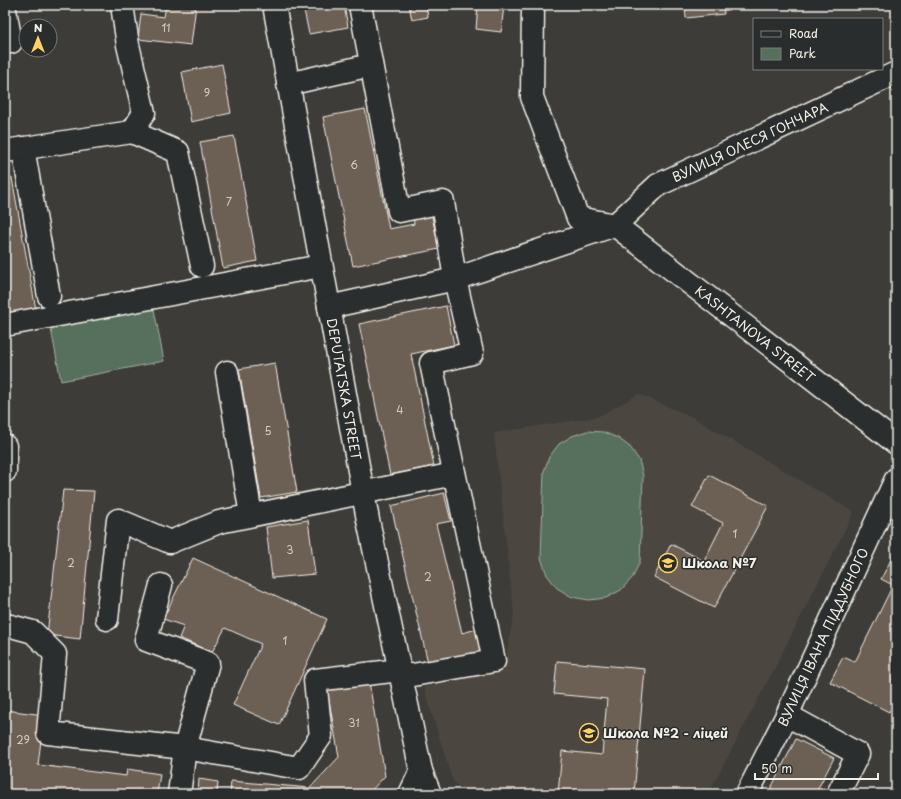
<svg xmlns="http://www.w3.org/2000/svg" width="901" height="799" viewBox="0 0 901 799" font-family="'Playpen Sans',sans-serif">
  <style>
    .built { fill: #4c4641 }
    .green { fill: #56705d; stroke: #a5b0a2 }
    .building { fill: #6c5e53; stroke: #f4f1e8 }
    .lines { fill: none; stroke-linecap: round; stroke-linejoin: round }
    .minor-casing { stroke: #f4f1e8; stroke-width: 25 }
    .minor { stroke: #2a2d2e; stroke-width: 22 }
    .labels { text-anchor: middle; stroke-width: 3; stroke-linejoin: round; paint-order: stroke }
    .number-label { font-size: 11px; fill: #d2ccc3 }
    .street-label { font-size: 13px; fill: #f4f1e8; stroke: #2a2d2e }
    .poi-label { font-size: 13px; font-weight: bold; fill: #f4f1e8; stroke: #2a2d2e; text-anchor: start }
  </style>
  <rect width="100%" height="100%" fill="#3e3c39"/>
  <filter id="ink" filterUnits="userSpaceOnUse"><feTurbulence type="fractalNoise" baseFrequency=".025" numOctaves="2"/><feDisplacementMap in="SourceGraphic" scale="8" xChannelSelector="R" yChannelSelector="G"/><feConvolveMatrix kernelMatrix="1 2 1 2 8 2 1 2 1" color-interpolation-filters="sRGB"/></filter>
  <g filter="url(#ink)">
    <!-- built -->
    <path class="built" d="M639,394L694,418L854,512L771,675L708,794H464L452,779L424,687L504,670L514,614L494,433L597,417Z"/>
    <!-- green -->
    <g class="green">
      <path d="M153,304L164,361L61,381L50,324Z"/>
      <path d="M587,431L603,432L618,438L630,447L639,460L643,476L640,561L633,577L621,590L606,598L589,600L572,597L557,588L547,575L541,558L544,471L549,457L559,444L572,436Z"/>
    </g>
    <!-- building -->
    <g class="building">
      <path d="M166,5H196L191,45L138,39L141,14L164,17Z"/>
      <path d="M303,5H344L348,27L309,34Z"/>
      <path d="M409,5H426L428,17L412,20Z"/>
      <path d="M478,5H504L501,32L476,29Z"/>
      <path d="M685,5H723L724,14L686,18Z"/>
      <path d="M222,64L231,113L191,122L182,72Z"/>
      <path d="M365,109L389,229L414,224L413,215L431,212L439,249L353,266L323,117Z"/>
      <path d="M234,136L257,261L223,268L200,142Z"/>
      <path d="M12,178L36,310L5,315V179Z"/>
      <path d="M446,306L454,345L411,354L434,466L390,475L359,324Z"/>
      <path d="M275,363L297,492L261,498L239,369Z"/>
      <path d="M709,475L768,506L714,608L654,577L671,544L704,561L723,523L692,507Z"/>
      <path d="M63,490L94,491L80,639L47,635Z"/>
      <path d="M444,493L451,521L436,524L462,633L477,629L483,655L429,667L391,506Z"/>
      <path d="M308,520L315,574L272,578L266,527Z"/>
      <path d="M895,552H896V671L892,680L896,682V698L889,712L830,682L843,657L855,662L893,585L881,579Z"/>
      <path d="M193,558L327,619L279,725L233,705L261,644L225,628L212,652L179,638L184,626L163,619Z"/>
      <path d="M557,661L645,669L634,794H558L562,751L602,755L607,699L554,694Z"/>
      <path d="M369,682L385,776L368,794H230L231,781L310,788L339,757L327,689Z"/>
      <path d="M5,710L44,715L38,765L126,776L127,769L160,774L157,794H5Z"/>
      <path d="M796,739L834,758L815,794H768Z"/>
      <path d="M199,779L218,782L217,794H198Z"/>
    </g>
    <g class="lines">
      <!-- minor casing -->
      <g class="minor-casing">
        <g id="minor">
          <path d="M122,5L128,45L144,113L132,132"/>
          <path d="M274,5L368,520L421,771L430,794"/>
          <path d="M360,5L399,211L443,202L455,279L472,353L431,363L494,661L401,677"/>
          <path d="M533,5L532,97L578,218L615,225L896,443"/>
          <path d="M5,10L11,42"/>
          <path d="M288,84L371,65"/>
          <path d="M23,148L49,296"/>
          <path d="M5,151L132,132L178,152L202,266"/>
          <path d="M329,307L455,279L615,225L658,185L896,73"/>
          <path d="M5,325L321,266"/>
          <path d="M227,372L251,515"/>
          <path d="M5,446V471"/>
          <path d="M161,585L146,640L208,663L185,748L179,794"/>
          <path d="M107,619L118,520L170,542L219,522L454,474"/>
          <path d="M5,625L11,626L33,632L55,654L48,733L185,748L299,768L321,736L315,680L400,670"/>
          <path d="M787,715L858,754L838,794"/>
          <path d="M410,794L421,771"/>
          <path d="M747,794L787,715L896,479"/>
        </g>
      </g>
      <!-- minor -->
      <use href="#minor" class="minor"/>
    </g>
  </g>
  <!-- icons -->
  <defs>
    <g id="school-ring" transform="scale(1)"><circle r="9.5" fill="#2a2d2e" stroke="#ffd166" stroke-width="1.5"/><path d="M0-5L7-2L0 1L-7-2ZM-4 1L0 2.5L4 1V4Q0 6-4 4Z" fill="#ffd166"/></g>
  </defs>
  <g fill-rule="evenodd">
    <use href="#school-ring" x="668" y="563"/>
    <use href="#school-ring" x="589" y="733"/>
  </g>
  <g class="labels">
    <!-- number labels -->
    <g class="number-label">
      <text x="166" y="32">11</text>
      <text x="207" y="97">9</text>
      <text x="354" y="169">6</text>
      <text x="229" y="206">7</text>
      <text x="400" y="414">4</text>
      <text x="268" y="435">5</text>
      <text x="735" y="538">1</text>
      <text x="290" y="554">3</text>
      <text x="71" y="567">2</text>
      <text x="428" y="581">2</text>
      <text x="285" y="645">1</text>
      <text x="354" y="727">31</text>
      <text x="23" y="744">29</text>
    </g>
    <!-- street labels -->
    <g class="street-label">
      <text transform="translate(750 142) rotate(-25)" y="5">ВУЛИЦЯ ОЛЕСЯ ГОНЧАРА</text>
      <text transform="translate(755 334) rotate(38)" y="5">KASHTANOVA STREET</text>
      <text transform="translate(344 389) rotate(80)" y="5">DEPUTATSKA STREET</text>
      <text transform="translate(823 637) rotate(-65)" y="5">ВУЛИЦЯ ІВАНА ПІДДУБНОГО</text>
    </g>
    <!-- poi labels -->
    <g class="poi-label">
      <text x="682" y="568">Школа №7</text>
      <text x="603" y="738">Школа №2 - ліцей</text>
    </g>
  </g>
  <!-- margin -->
  <rect width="901" height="799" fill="none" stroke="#2a2d2e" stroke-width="20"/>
  <rect x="10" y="10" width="881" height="779" fill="none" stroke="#f4f1e8" stroke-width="1.5" filter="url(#ink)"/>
  <!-- legend -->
  <rect x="753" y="18" width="130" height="52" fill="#2a2d2e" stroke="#7b7b78"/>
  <rect x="761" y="31" width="20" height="6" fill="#2a2d2e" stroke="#7b7b78"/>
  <text x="789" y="38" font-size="12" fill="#f4f1e8">Road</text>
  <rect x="761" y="48" width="20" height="12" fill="#56705d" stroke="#7b7b78"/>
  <text x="789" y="58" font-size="12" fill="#f4f1e8">Park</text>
  <!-- north arrow -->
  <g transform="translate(38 38)"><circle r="19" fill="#2a2d2e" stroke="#7b7b78"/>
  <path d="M0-3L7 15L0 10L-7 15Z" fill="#ffd166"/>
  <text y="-6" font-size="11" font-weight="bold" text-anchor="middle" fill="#f4f1e8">N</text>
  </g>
  <!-- scale -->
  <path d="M755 773v6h123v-6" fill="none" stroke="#f4f1e8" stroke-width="2"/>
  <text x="761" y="773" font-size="12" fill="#f4f1e8" stroke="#2a2d2e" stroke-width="3" paint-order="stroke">50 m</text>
</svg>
